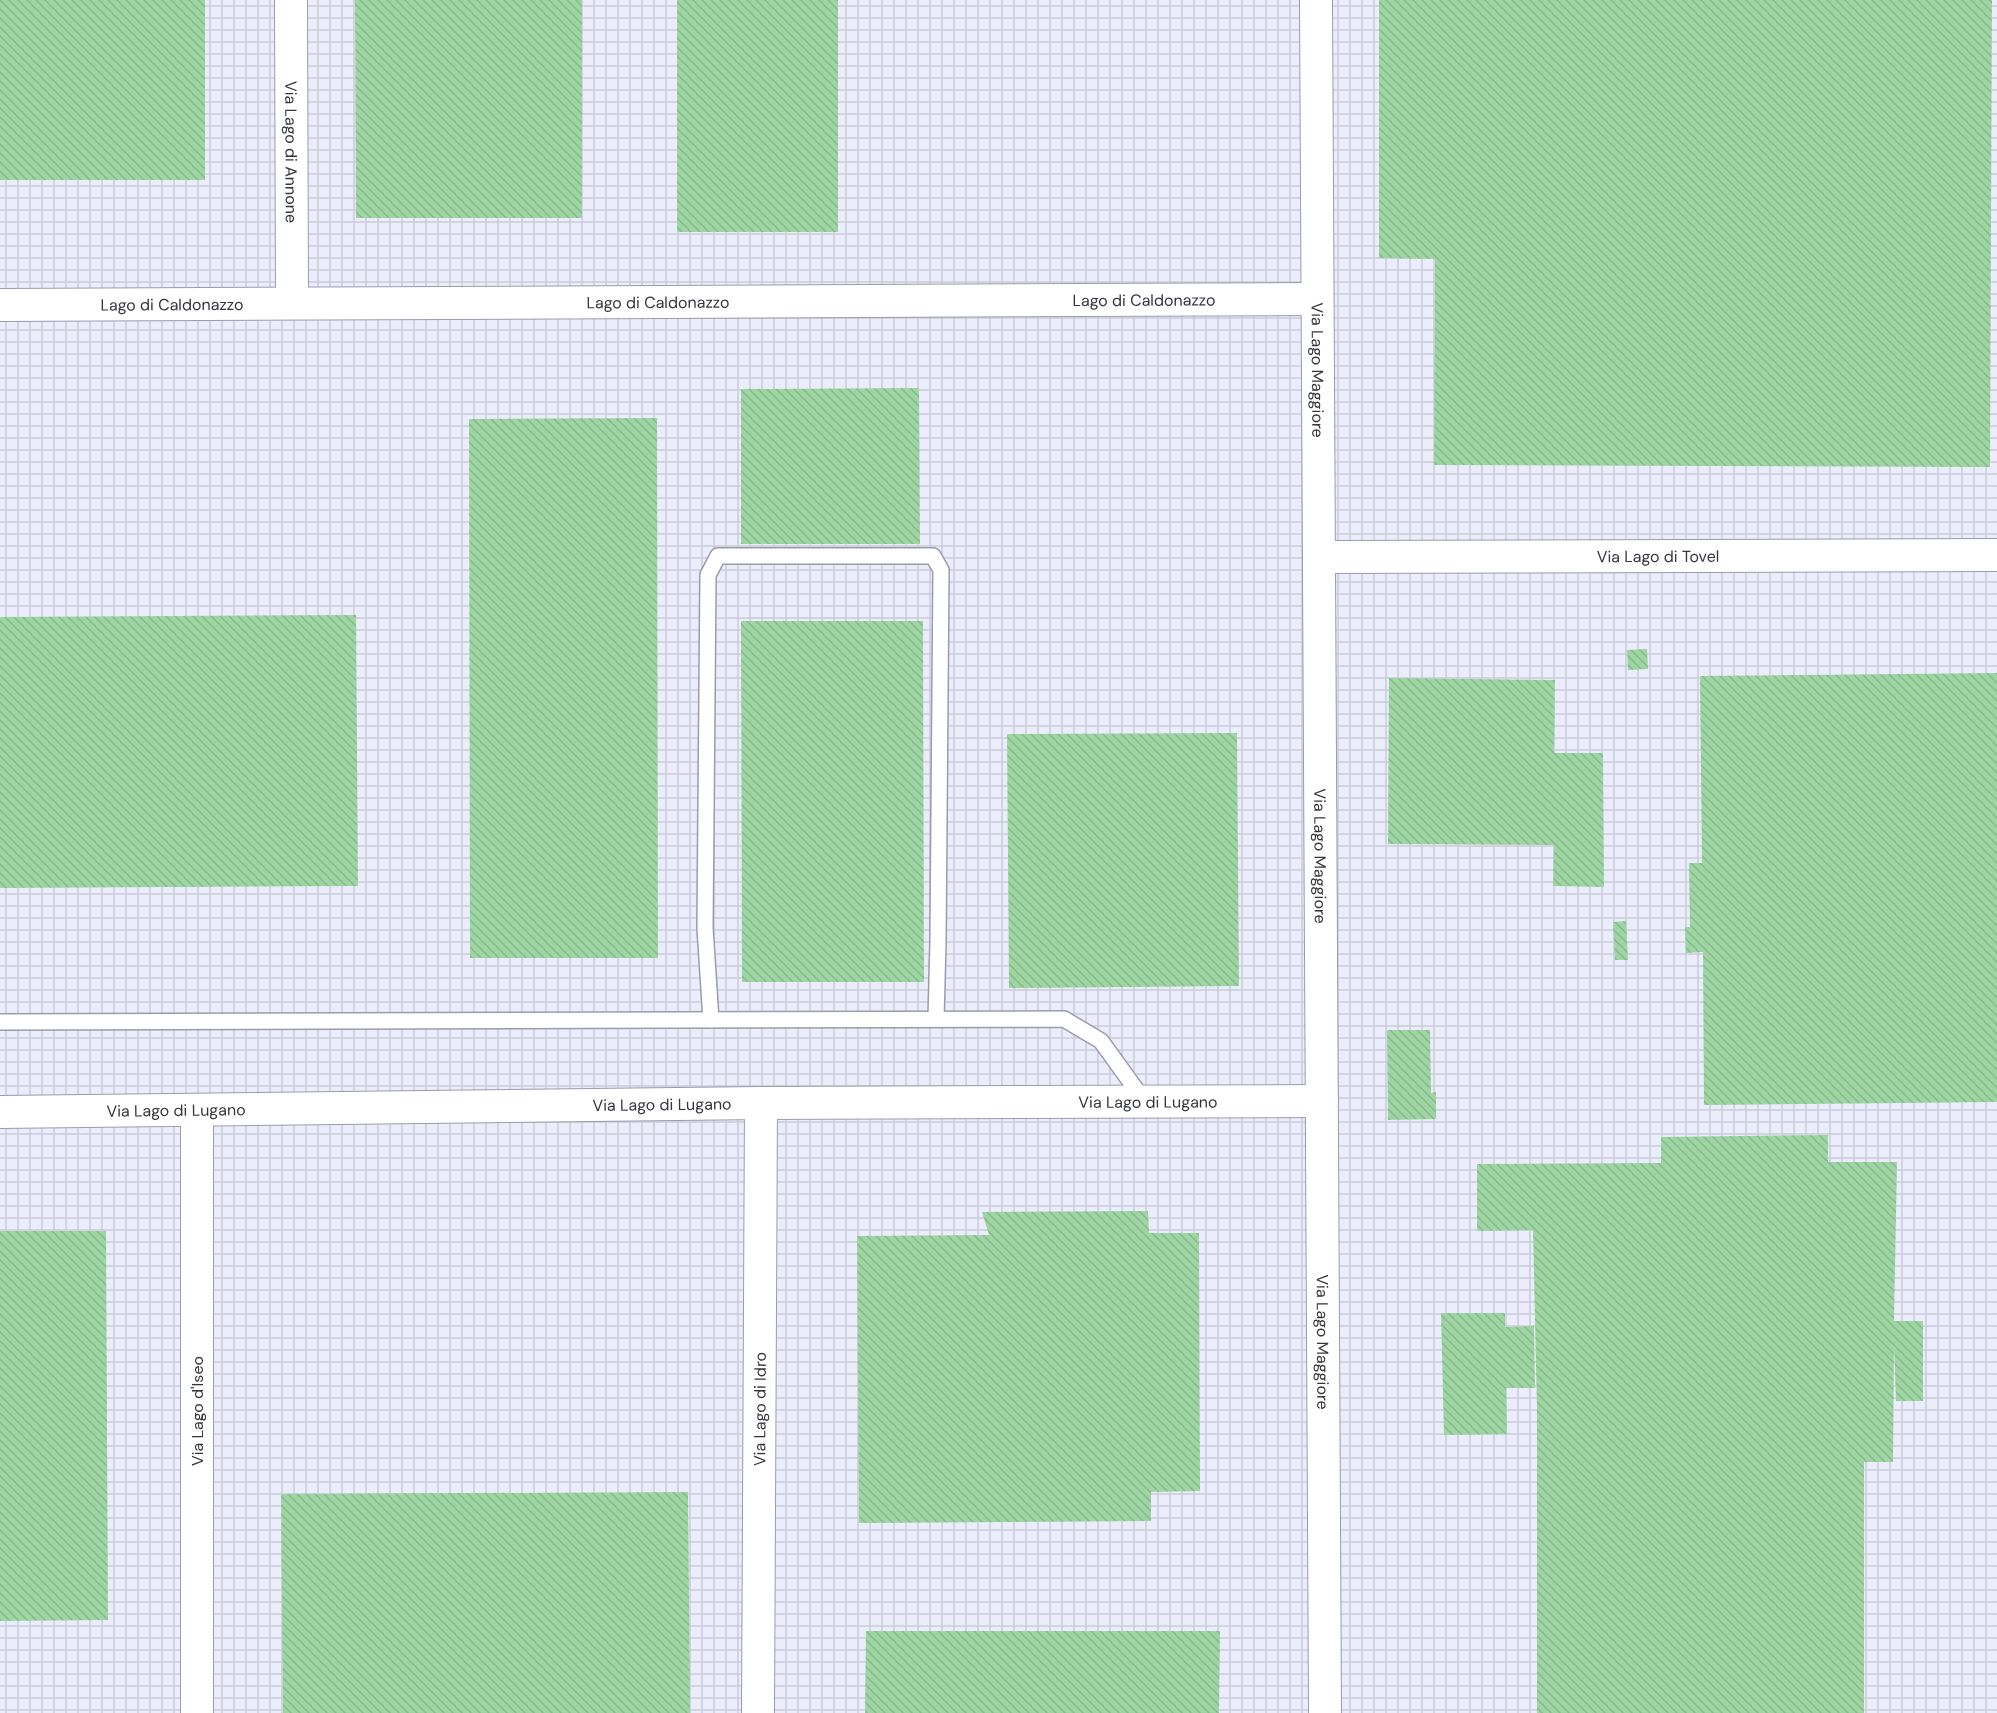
<svg xmlns="http://www.w3.org/2000/svg" width="1997" height="1713" viewBox="0 0 1997 1713" font-family="'DM Sans',sans-serif">
  <style>
    .industrial { fill: url(#industrial-grid) }
    .building { fill: url(#building-back-hatch) }
    .lines { fill: none; stroke-linecap: round; stroke-linejoin: round }
    .lane-casing { stroke: #9a9cad; stroke-width: 18 }
    .street-casing { stroke: #9a9cad; stroke-width: 34 }
    .lane { stroke: #fff; stroke-width: 15 }
    .street { stroke: #fff; stroke-width: 32 }
    .labels { text-anchor: middle; stroke-width: 4.5; stroke-linejoin: round; paint-order: stroke }
    .street-label { font-size: 16px; fill: #35363d; stroke: #fff }
  </style>
  <defs>
    <pattern id="industrial-grid" width="8" height="8" patternUnits="userSpaceOnUse" patternTransform="scale(1.5)"><rect width="8" height="8" fill="#ebedfd"/><path d="M0 4h8M4 0v8" fill="none" stroke="#caccda"/></pattern>
    <pattern id="building-back-hatch" width="6" height="6" patternUnits="userSpaceOnUse" patternTransform="scale(1.5)"><rect width="6" height="6" fill="#9dd6a2"/><path d="M-1 5l2 2M0 0l6 6M5-1l2 2" fill="none" stroke="#88b88c"/></pattern>
  </defs>
  <rect width="100%" height="100%" fill="#f5f6fd"/>
  <!-- industrial -->
  <rect class="industrial" x="0" y="0" width="1997" height="1713"/>
  <!-- building -->
  <g class="building">
    <rect x="0" y="0" width="205" height="180"/>
    <path d="M355,0H582V218H356Z"/>
    <rect x="677" y="0" width="161" height="232"/>
    <path d="M1379,0H1992L1990,467L1434,465L1435,259L1379,258Z"/>
    <path d="M919,388L920,544H741V389Z"/>
    <path d="M657,418L658,958H470L469,419Z"/>
    <path d="M356,615L358,886L0,888V617Z"/>
    <path d="M741,621H923L924,982H742Z"/>
    <path d="M1647,649L1648,669L1628,670L1627,650Z"/>
    <path d="M1997,673V1102L1704,1105L1703,952L1686,953L1685,927H1690L1689,863H1702L1700,676Z"/>
    <path d="M1389,678L1555,680L1554,753H1603L1604,887L1553,886L1554,845L1388,844Z"/>
    <path d="M1237,733L1239,986L1009,988L1007,734Z"/>
    <path d="M1626,921L1628,960H1615L1613,922Z"/>
    <path d="M1387,1030H1430L1431,1093L1436,1092V1119L1388,1120Z"/>
    <path d="M1828,1135V1162H1897L1894,1321H1923V1401H1896L1894,1344L1893,1462H1864V1713H1537V1409L1533,1230L1477,1231V1164L1661,1163V1137Z"/>
    <path d="M1148,1211L1149,1233H1199L1200,1491L1151,1492V1521L859,1523L857,1236L989,1235L982,1212Z"/>
    <path d="M0,1231H106L108,1620L0,1621Z"/>
    <path d="M1441,1313H1505V1327L1534,1326L1535,1388H1506L1507,1434L1444,1435Z"/>
    <path d="M688,1492L690,1713H283L281,1494Z"/>
    <path d="M866,1631H1220L1219,1713H865Z"/>
  </g>
  <g class="lines">
    <!-- lane casing -->
    <g class="lane-casing">
      <g id="lane">
        <path d="M711,1020L705,928L708,575L718,556H933L941,570L938,941L936,1019"/>
        <path d="M0,1022L1064,1019L1101,1041L1145,1102"/>
      </g>
    </g>
    <!-- street casing -->
    <g class="street-casing">
      <g id="street">
        <path id="s1" d="M291,0L292,302"/>
        <path id="s2" d="M1316,0L1325,1713"/>
        <path id="s3" d="M0,305L1317,299"/>
        <path id="s4" d="M1319,557L1997,555"/>
        <path id="s5" d="M0,1112L761,1103L1322,1101"/>
        <path d="M197,1713V1110"/>
        <path id="s6" d="M758,1713L761,1103"/>
      </g>
    </g>
    <!-- lane -->
    <use href="#lane" class="lane"/>
    <!-- street -->
    <use href="#street" class="street"/>
  </g>
  <g class="labels">
    <!-- street labels -->
    <g class="street-label">
      <text dy="6" stroke="none"><textPath href="#s1" startOffset="152">Via Lago di Annone</textPath></text>
      <text dy="6" stroke="none"><textPath href="#s3" startOffset="1144">Lago di Caldonazzo</textPath></text>
      <text dy="6" stroke="none"><textPath href="#s3" startOffset="658">Lago di Caldonazzo</textPath></text>
      <text dy="6" stroke="none"><textPath href="#s3" startOffset="172">Lago di Caldonazzo</textPath></text>
      <text dy="6" stroke="none"><textPath href="#s2" startOffset="370">Via Lago Maggiore</textPath></text>
      <text dy="6" stroke="none"><textPath href="#s4" startOffset="339">Via Lago di Tovel</textPath></text>
      <text dy="6" stroke="none"><textPath href="#s2" startOffset="856">Via Lago Maggiore</textPath></text>
      <text dy="6" stroke="none"><textPath href="#s5" startOffset="1148">Via Lago di Lugano</textPath></text>
      <text dy="6" stroke="none"><textPath href="#s5" startOffset="662">Via Lago di Lugano</textPath></text>
      <text dy="6" stroke="none"><textPath href="#s5" startOffset="176">Via Lago di Lugano</textPath></text>
      <text dy="6" stroke="none"><textPath href="#s2" startOffset="1342">Via Lago Maggiore</textPath></text>
      <text dy="6" stroke="none"><textPath href="#s6" startOffset="304">Via Lago di Idro</textPath></text>
      <text transform="translate(197 1411) rotate(-90)" y="6">Via Lago d'Iseo</text>
    </g>
  </g>
</svg>
